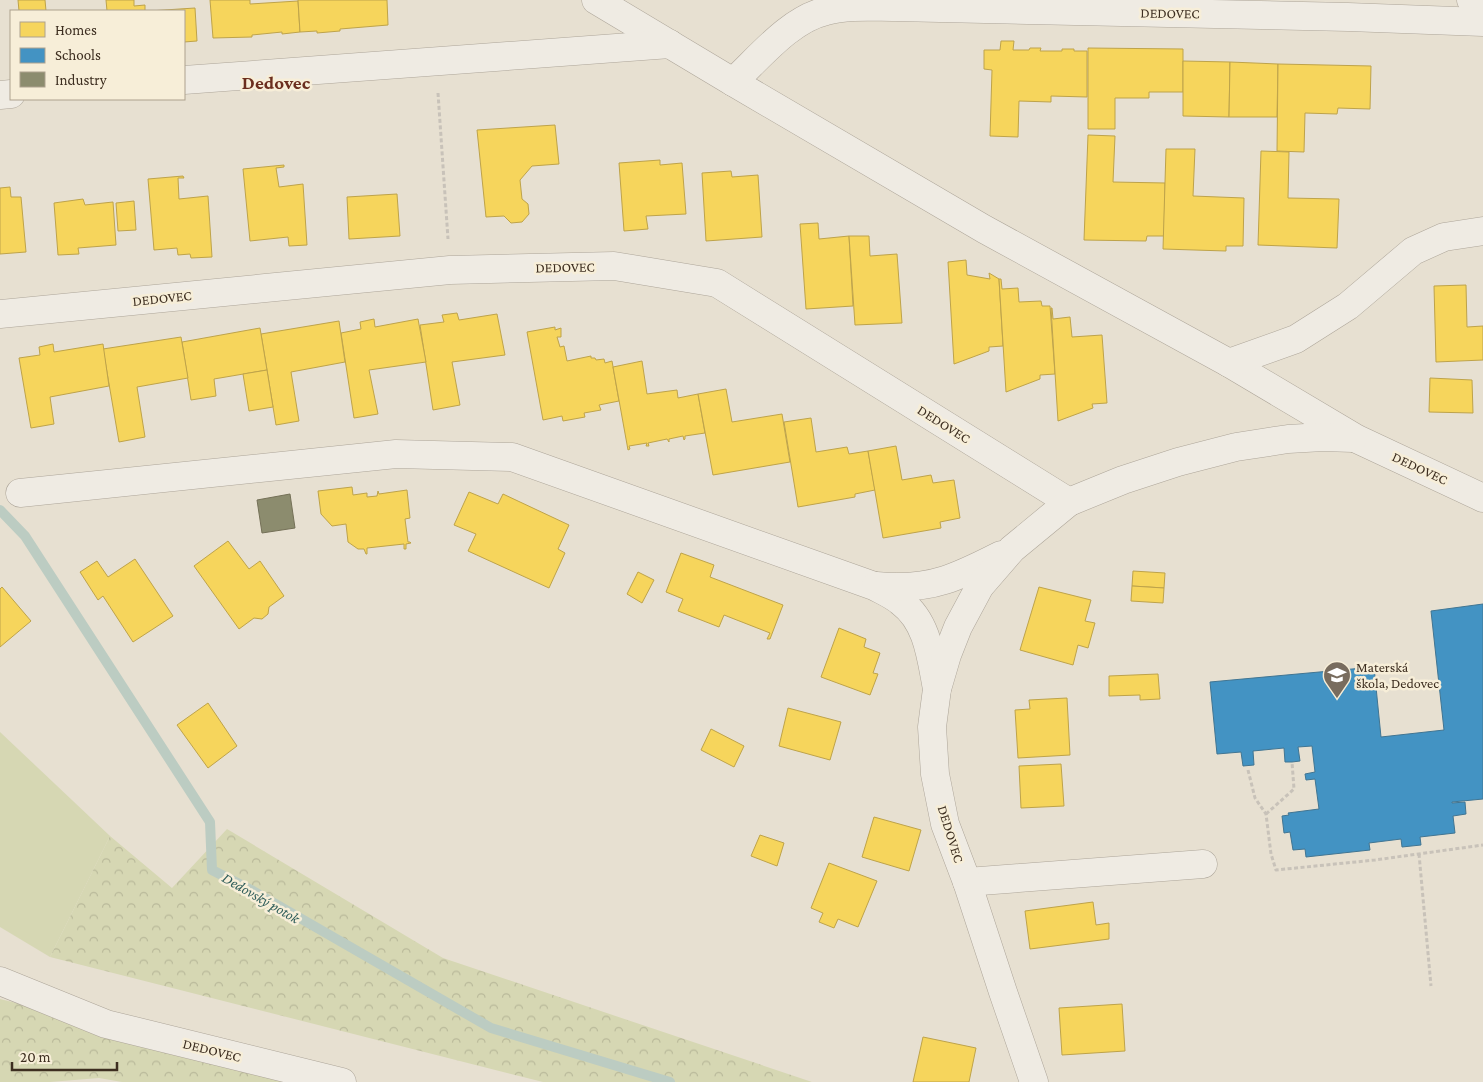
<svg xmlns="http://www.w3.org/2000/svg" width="1483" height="1082" viewBox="0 0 1483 1082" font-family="'Crimson Pro',serif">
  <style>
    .green { fill: #d6d7b3 }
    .forest { fill: url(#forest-crowns) }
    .homes { fill: #f6d55c; stroke: #bea34a }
    .schools { fill: #4393c3; stroke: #417592 }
    .industry { fill: #8c8c6e; stroke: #747057 }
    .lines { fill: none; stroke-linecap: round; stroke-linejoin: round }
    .stream { stroke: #bcccc2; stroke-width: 10 }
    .minor-casing { stroke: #ada599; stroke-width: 29 }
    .path { stroke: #c8c2b9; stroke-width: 3; stroke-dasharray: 4 2.5; stroke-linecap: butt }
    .minor { stroke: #efebe3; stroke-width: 28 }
    .labels { text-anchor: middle; stroke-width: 5; stroke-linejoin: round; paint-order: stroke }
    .street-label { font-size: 14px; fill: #3d2e20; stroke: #f7eed8 }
    .poi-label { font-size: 14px; fill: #3d2e20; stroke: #f7eed8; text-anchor: start }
    .water-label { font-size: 15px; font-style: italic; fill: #2f5d5a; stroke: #f7eed8 }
    .district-label { font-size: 19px; font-weight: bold; fill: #6b2e1e; stroke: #f7eed8 }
  </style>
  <defs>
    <pattern id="forest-crowns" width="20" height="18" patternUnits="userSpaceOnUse" patternTransform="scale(1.25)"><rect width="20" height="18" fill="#d6d7b3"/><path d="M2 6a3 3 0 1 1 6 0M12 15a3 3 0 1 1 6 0" fill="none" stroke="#b9b99a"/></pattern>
  </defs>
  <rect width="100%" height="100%" fill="#e7e0d1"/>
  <!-- green -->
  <path class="green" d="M0,732L110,836L50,957L0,927Z"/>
  <!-- forest -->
  <g class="forest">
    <path d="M227,829L443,958L812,1082H543L50,957L110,836L172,888Z"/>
    <path d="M0,999L342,1082H122L99,1078L50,1082H0Z"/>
  </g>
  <!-- homes -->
  <g class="homes">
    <path d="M18,0H45L46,11H19Z"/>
    <path d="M106,0H134V6L145,5V11H107Z"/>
    <path d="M210,0H250V4L298,1L300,32L282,34V32L252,35V37L213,38Z"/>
    <path d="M298,0H387L388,25L340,29V31L317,33V31L300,32Z"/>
    <path d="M195,8L197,41L184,42V11H149Z"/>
    <path d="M1001,41H1014L1013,50H1029L1030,48H1041L1040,51H1062V49H1074V51H1087V97L1051,96V102L1019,101L1018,137L990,136L992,70L984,69V50H1000Z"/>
    <path d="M1088,48L1183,49V92H1149V98H1115V129H1088Z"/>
    <path d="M1183,61L1230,62L1229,117L1183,116Z"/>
    <path d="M1230,62L1278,64L1277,117H1229Z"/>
    <path d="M1278,64L1371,66L1370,109L1338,108L1337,114L1305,113L1304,152L1277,151Z"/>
    <path d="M555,125L559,164L532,166L520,180L522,199L528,204L529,214L522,222L511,223L504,216L486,217L477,130Z"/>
    <path d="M1088,135L1115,136L1113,182L1165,183L1164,236H1147L1146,241L1084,240Z"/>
    <path d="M1166,149H1195L1193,196L1244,198L1243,246H1226V251L1163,249Z"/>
    <path d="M1261,151L1289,152L1288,198L1339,199L1337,248L1258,245Z"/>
    <path d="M660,160V165L682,163L686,214L646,216L648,229L624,231L619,163Z"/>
    <path d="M284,165V167L276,168L279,187L303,184L307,245L289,246L288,237L250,241L243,169Z"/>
    <path d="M731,171L732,177L758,175L762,237L706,241L702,173Z"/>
    <path d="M183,176L184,178H178L179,199L208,196L212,257L191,258L190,254L178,255L177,248L154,250L148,179Z"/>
    <path d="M10,187L11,197H21L26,252L0,254V188Z"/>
    <path d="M397,194L400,236L349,239L347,197Z"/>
    <path d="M83,199L85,205L113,202L116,245L78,248L79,254L58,255L54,203Z"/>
    <path d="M134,201L136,230L118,231L116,203Z"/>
    <path d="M818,223L819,239L849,236L853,306L806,309L800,224Z"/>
    <path d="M849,236H869L870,256L897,254L902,323L855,325Z"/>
    <path d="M966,260L967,275L990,279L989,273L999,279L1003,346L989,347V351L954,364L948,262Z"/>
    <path d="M999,279H1001L1002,289L1018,288L1019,302L1041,301L1042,306H1050L1055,374L1040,375V379L1006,392Z"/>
    <path d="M1466,285L1467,327L1483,326V360L1436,362L1434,286Z"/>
    <path d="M1051,308H1052L1053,319L1070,317L1072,337L1102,335L1107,403L1092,404L1093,408L1058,421Z"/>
    <path d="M457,313L459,320L497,314L505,355L452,362L460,405L433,410L420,325L444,322L442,315Z"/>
    <path d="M374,319L375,327L418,319L426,362L369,370L378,414L354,418L341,333L361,329L360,322Z"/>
    <path d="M339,321L345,362L291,372L299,421L276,425L261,334Z"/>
    <path d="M555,327V330L561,328V337H557L560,347L564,346L567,361L591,356V358H595L596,360L604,359L605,363L612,361L619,401L599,405L601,410L584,413L585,417L563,421L562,416L543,420L527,332Z"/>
    <path d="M260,328L267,370L214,379L216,396L191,400L182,342Z"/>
    <path d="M181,337L188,378L137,387L145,437L119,442L103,349Z"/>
    <path d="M53,344L54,352L103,344L109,386L50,397L54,424L31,428L19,358L40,355L39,347Z"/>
    <path d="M642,361L647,394L677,390L678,398L698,394L705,433L685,436V439L684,440L683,436L669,439V442L667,439L648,443L649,446H646L647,443L629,446L630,449L628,450L613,367Z"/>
    <path d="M267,370L273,407L249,411L243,374Z"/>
    <path d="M1430,378L1472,380L1473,413L1429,412Z"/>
    <path d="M726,389L732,422L782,414L790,462L713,475L698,394Z"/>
    <path d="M811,418L816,452L847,447L849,454L868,451L875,490L855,494V497L798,507L784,422Z"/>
    <path d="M896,446L902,480L931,475L933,483L954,480L960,518L940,522L941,528L883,538L868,451Z"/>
    <path d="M352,487L353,495L367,493V497L377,496L378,491L379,494L407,490L410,518L405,519L408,542H410L411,543L406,544V549H404V544L367,548V554H366L364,549H358L348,542L346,524L332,526L321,514L318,491Z"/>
    <path d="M469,492L498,504L503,494L569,525L558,549L565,553L549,588L468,551L476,534L454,525Z"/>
    <path d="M228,541L249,569L260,561L284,596L269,607L268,614L262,619L254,618L239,629L194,566Z"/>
    <path d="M681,553L714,565L710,577L783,605L770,639H767L770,633L724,615L719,627L678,611L683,599L666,592Z"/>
    <path d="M135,559L173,616L133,642L103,596L98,600L80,572L97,561L108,577Z"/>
    <path d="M1133,571L1165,573L1164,588L1132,586Z"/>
    <path d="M638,572L654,580L642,603L627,594Z"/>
    <path d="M1132,586L1164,588L1163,603L1131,601Z"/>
    <path d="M2,587L31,621L0,647V589Z"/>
    <path d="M1039,587L1091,600L1085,621L1095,623L1088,648L1078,645L1073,665L1020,650Z"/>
    <path d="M839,628L866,639L864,647L880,653L873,673L878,674L870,695L821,677Z"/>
    <path d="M1158,674L1160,699L1140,700V695L1109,696V676Z"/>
    <path d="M1067,698L1070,755L1018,758L1015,710L1030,709L1029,700Z"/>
    <path d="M208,703L237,746L208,768L177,725Z"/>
    <path d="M788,708L841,722L830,760L779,746Z"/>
    <path d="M711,729L744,746L734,767L701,750Z"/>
    <path d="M1061,764L1064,806L1021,808L1019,766Z"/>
    <path d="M874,817L921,830L909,871L862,857Z"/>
    <path d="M760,835L784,843L777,866L751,856Z"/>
    <path d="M829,863L877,881L858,927L838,919L834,928L819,922L823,913L811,908Z"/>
    <path d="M1093,902L1096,925L1109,923V939L1030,949L1025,911Z"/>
    <path d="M1122,1004L1125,1051L1062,1055L1059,1008Z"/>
    <path d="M923,1037L976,1048L969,1082H913Z"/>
  </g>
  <!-- schools -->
  <path class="schools" d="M1483,604V799L1452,802V803L1465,802L1466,814L1453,816L1455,833L1420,837L1421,845L1402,847L1401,839L1369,843L1370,850L1306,857L1305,849L1293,850L1290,832L1284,833L1282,816L1289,815L1288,813L1319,809L1315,779L1306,780L1305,774L1315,772L1312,746L1298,747L1300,761L1292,762H1285L1284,748L1253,751L1254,765L1243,766L1241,752L1217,754L1210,682L1374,667L1381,737L1444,730L1431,611Z"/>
  <!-- industry -->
  <path class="industry" d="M290,494L295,528L262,533L257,500Z"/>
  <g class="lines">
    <!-- stream -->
    <path class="stream" d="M0,510L25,536L210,822L212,870L253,891L491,1028L670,1082"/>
    <!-- minor casing -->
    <g class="minor-casing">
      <g id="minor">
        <path d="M596,0L733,82L984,229L1229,363L1357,439L1483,498"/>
        <path d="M1471,0L1483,7"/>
        <path d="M184,80L670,44"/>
        <path d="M733,82C759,58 790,19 826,11C848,5 872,7 895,7L1348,17L1483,22"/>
        <path d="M0,95L11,94"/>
        <path d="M0,314L450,270L614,266L717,283L1069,502"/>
        <path d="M1229,363L1296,339L1348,306L1413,251L1444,237L1483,231"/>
        <path d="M20,493L396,454L512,457L874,586C883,591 893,595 901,602C928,622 931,658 937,689"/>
        <path d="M876,586C898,588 923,587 945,580C964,574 983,564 1001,555"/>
        <path d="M967,882L1203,864"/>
        <path d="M0,981L106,1024L342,1082"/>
        <path d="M1034,1082L1003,992L967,882L945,824L935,774L932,727L937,689L947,655L958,627L980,586L1012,549L1069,502L1123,480L1178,462L1236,447L1288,439L1323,437L1353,438"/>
      </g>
    </g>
    <!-- path -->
    <g class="path">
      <path d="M438,93L448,239"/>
      <path d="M1248,770L1255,798L1266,814L1271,854L1276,870L1375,860L1483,845"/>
      <path d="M1266,814L1294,789L1292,762"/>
      <path d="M1419,854L1431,986"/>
    </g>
    <!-- minor -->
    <use href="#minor" class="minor"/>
  </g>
  <!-- icons -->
  <defs>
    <g id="school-pin" transform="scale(1.4375)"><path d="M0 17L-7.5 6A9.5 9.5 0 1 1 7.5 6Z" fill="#786c5e" stroke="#f7eed8"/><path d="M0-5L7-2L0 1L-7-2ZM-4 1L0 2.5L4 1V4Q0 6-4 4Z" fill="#fff"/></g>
  </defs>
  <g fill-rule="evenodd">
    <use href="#school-pin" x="1337" y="675"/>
  </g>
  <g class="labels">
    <!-- street labels -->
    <g class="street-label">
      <text transform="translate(1170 13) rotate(1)" y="5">DEDOVEC</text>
      <text transform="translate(565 267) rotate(-1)" y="5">DEDOVEC</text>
      <text transform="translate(162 298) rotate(-6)" y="5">DEDOVEC</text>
      <text transform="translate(944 424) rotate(32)" y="5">DEDOVEC</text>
      <text transform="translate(1420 468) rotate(25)" y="5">DEDOVEC</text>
      <text transform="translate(951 834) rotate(73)" y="5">DEDOVEC</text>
      <text transform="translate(212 1050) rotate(14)" y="5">DEDOVEC</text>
    </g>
    <!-- poi labels -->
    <g class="poi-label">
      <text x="1356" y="672">Materská<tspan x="1356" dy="16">škola, Dedovec</tspan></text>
    </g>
    <!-- water labels -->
    <g class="water-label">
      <text transform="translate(261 898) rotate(30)" y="5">Dedovský potok</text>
    </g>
    <!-- district labels -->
    <g class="district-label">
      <text x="276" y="89">Dedovec</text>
    </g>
  </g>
  <!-- legend -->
  <rect x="10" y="10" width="175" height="90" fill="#f7eed8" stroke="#ada18e"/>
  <rect x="20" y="22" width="25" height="15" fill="#f6d55c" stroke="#ada18e"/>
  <text x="55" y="35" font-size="15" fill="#3d2e20">Homes</text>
  <rect x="20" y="48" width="25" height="15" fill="#4393c3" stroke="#ada18e"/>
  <text x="55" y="60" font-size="15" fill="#3d2e20">Schools</text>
  <rect x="20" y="72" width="25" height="15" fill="#8c8c6e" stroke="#ada18e"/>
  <text x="55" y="85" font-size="15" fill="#3d2e20">Industry</text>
  <!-- scale -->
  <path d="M12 1062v8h105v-8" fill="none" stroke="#3d2e20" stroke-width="2.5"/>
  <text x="20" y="1062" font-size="15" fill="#3d2e20" stroke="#f7eed8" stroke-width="4" paint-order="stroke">20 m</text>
</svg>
